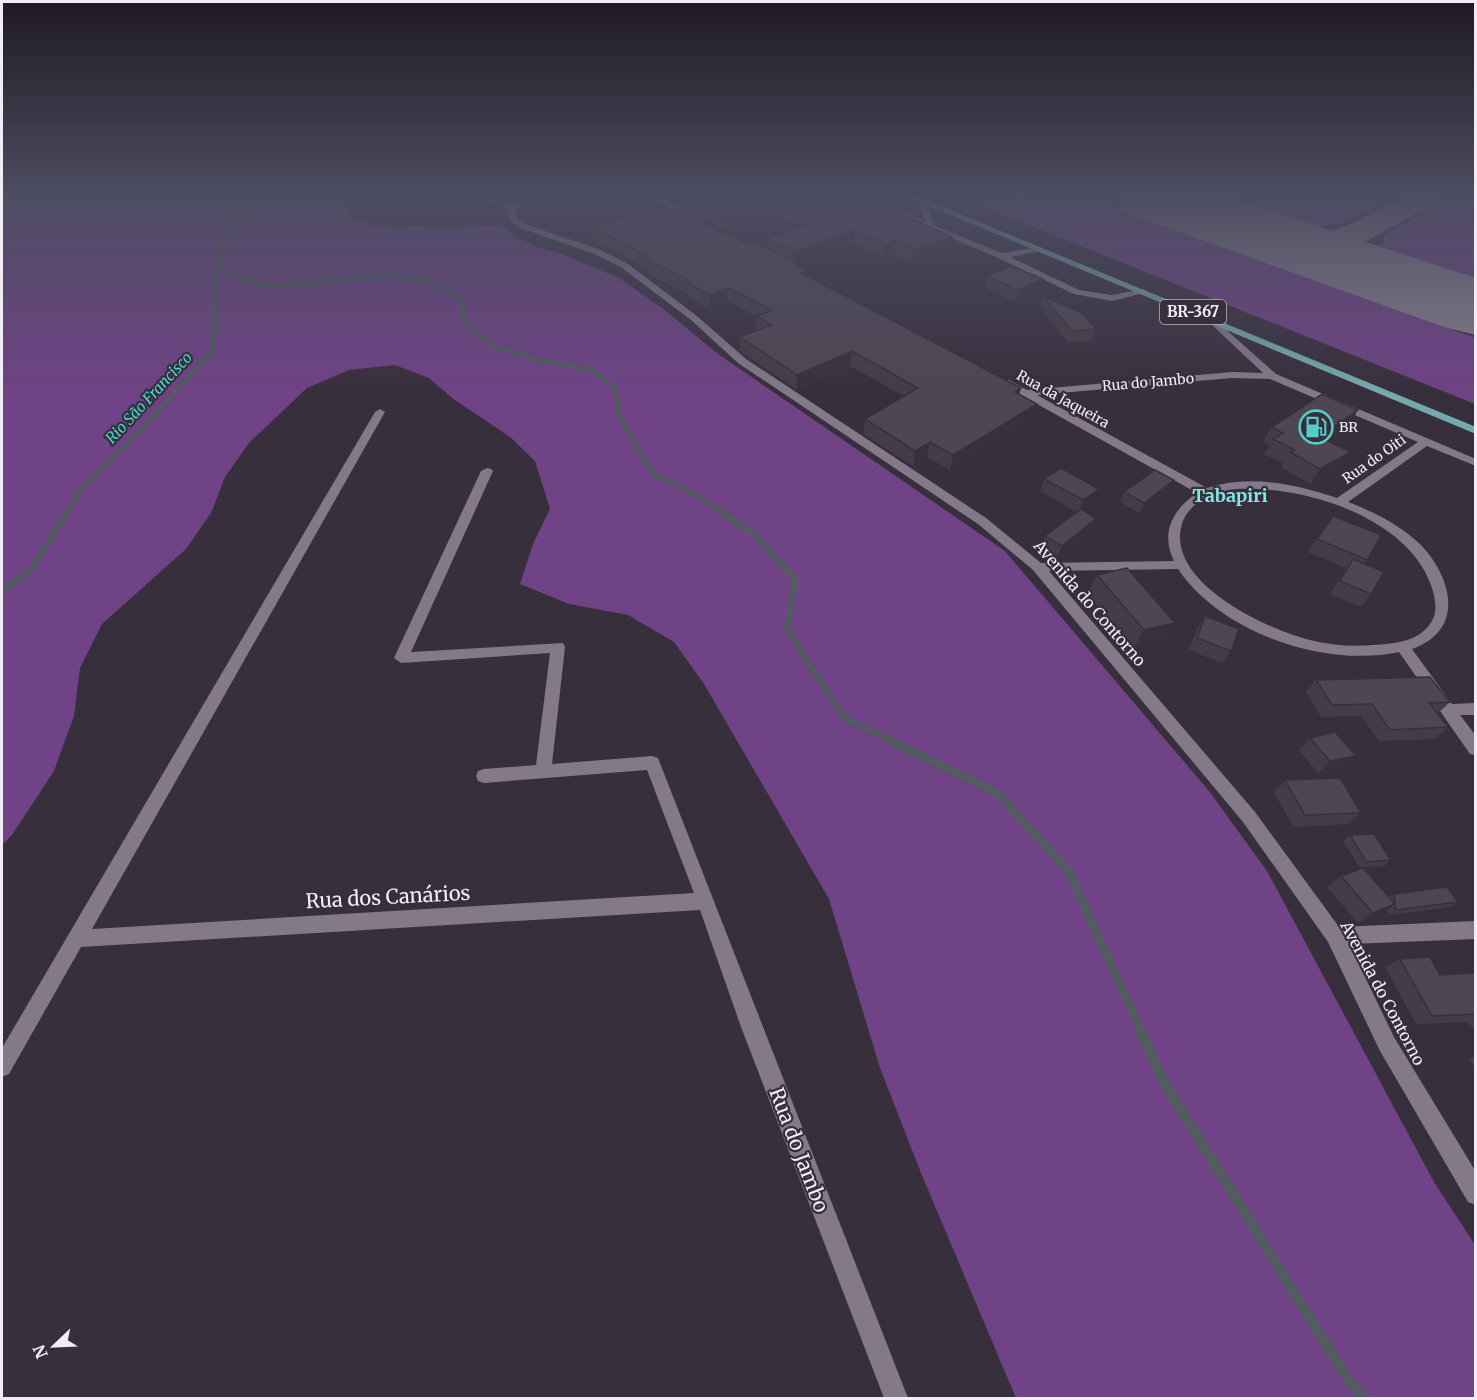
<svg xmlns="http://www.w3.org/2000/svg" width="1477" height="1400" viewBox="0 0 1477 1400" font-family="Merriweather,serif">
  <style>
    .built { fill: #433649 }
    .green { fill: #6f4385 }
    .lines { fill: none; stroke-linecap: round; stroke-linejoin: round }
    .stream-far4 { stroke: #515d5f; stroke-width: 4 }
    .stream-far3 { stroke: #515d5f; stroke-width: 4.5 }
    .stream-far2 { stroke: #515d5f; stroke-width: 6 }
    .stream-far1 { stroke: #515d5f; stroke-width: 8 }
    .stream { stroke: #515d5f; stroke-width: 10 }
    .taxiway { fill: #88818d; fill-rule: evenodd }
    .runway { fill: #88818d; fill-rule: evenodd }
    .street { fill: #837989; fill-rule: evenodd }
    .primary { fill: #75aaac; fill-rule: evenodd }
    .wall { fill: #443c48; fill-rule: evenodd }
    .shaded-wall { fill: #37313b }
    .building { fill: #4f4654; stroke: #37313b; stroke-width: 1.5 }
    .labels { text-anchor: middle; stroke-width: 4.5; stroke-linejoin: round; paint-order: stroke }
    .far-street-label { font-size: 14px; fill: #f1ecf5; stroke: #382f3d }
    .far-poi-label { font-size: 14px; fill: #f1ecf5; stroke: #382f3d; text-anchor: start }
    .shield { fill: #382f3d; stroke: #bab3be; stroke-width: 1.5 }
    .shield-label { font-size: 15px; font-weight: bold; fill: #f1ecf5 }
    .far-water-label { font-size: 15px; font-style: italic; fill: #45d9d2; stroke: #382f3d }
    .street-label { font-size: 16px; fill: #f1ecf5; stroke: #382f3d }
    .far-district-label { font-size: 18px; font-weight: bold; fill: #7feae4; stroke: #382f3d }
    .near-street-label { font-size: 20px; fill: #f1ecf5; stroke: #382f3d }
  </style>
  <rect width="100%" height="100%" fill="#382f3d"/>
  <!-- built -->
  <path class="built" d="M956,196H1475V404Z"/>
  <!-- green -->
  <g class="green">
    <path d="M2,196H349L344,204L351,216L375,226L444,227L501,225L516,237L538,247L567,256L619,278L666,311L718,354L1005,551L1209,791L1267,871L1434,1182L1475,1245V1398H1016L921,1173L880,1068L829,899L704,684L674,642L628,615L569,604L520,584L533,544L550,509L535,461L510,437L452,398L429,378L395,365L349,370L307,388L249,443L225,477L211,513L186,549L102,624L80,668L74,716L54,771L12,835L2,845Z"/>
    <path d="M956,196H1087L1475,338V404Z"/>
    <path d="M1216,196H1389L1390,199L1384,204L1347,221L1316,227Z"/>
    <path d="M1450,196H1475V282L1389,253L1379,246L1384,243V236L1393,230Z"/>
  </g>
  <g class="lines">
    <!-- stream-far4 -->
    <g class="stream-far4">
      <path d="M217,265C230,272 244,281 259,285C272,288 287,286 300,285C363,281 402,262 461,298L465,321L482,336"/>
      <path d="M214,336L217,265L227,229L255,196"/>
    </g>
    <!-- stream-far3 -->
    <g class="stream-far3">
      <path d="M480,335L493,346L542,361L591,370L615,388L619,416L653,474L694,494L725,514"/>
      <path d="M66,514L78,494L141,430L213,350L214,335"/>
    </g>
    <!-- stream-far2 -->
    <g class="stream-far2">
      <path d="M722,513L753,533L795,579L787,629L844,718L891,741"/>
      <path d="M2,592L31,570L66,513"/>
    </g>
    <!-- stream-far1 -->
    <path class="stream-far1" d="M888,740L999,794L1069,872L1141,1031"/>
    <!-- stream -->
    <path class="stream" d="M1140,1030L1163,1081L1345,1375L1363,1398"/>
    <!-- taxiway -->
    <path class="taxiway" d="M1403,196H1441L1437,202L1355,247C1321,255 1287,251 1254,243L1249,236L1254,229C1274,224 1293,233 1313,233C1345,233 1375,210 1403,196Z"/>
    <!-- runway -->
    <path class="runway" d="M1113,196H1226L1476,278V335L1444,327L1124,212Z"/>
    <!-- street -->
    <g class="street">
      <path d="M476,196C489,196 501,204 513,204C529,205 544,196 560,196L516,208L517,219L526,224L601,250L628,264L697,316L746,359L986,518L1041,563L1174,561C1160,533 1173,509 1197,493L1001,384V380H1009L1027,390L1232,372L1263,373L1210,323V319L1213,318L1276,374L1476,459V466L1427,446L1348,502C1374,512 1400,525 1420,544C1452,577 1466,630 1412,649L1452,704L1476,703V715H1460L1476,736V755L1470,754L1399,652C1325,668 1221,633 1178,569L1049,571L1255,812L1339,927L1476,921V939L1349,944L1394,1037L1476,1172V1205L1468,1202L1380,1051L1328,942L1243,822L1033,570L978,524L738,363L691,320L622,268L595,254L520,228L509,220L508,208ZM1232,378L1270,379L1418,442L1337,498C1295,484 1250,474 1207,488L1037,395ZM1235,489C1302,485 1406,516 1431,585C1435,597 1439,612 1430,624C1418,642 1392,644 1373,645C1351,647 1330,645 1310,640C1266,629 1161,580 1183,521C1191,501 1215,492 1235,489Z"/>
      <path d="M648,196H658L698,218L691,220Z"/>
      <path d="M854,196H864L926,222L917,201L924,199L935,226L1002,253L1041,247V251L1010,257L1079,290L1112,295L1144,289L1148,292L1112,301L1074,294L998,258Z"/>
      <path d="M380,409L385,412L92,929L694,893L647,770L484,783L478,781L476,776L478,771L484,769L536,765L550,653L401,663L394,658L481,471L487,468L491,469L493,471L411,652L563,643L565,647L552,764L652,756L658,758L908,1398H884L741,1027L700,910L81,947L9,1074L2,1077V1048L375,412Z"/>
    </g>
    <!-- primary -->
    <path class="primary" d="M905,196H916L1476,427V434Z"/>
  </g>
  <!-- wall -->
  <g class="wall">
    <path d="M557,196H610L572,207L558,199Z"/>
    <path d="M862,196L952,237L949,250L912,263L893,253L883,257L853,243L796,264L806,270V275L1020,395L1033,418L950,470L927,457L913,466L863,434L865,419L904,396L850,366L797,390L740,351V337L756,330L757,317L728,301L709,309L688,297V294L650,275V271L632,260L594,241L593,228L644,217L700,214L699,203ZM771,213L800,227L768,238V249L749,245L711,227V221L724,228Z"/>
    <path d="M987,276L1039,291L1015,302L985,288Z"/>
    <path d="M1043,296L1096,329L1092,341L1068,343L1040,308Z"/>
    <path d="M1349,425L1326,441L1351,452L1341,467L1310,484L1281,467L1283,463L1264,454L1270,445L1263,442L1272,427Z"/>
    <path d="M1044,479L1094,502L1082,510L1096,519L1092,529L1058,556L1041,546L1045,536L1076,512L1040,491Z"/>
    <path d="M1174,480L1169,490L1139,513L1120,502L1124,492Z"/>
    <path d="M1333,516L1367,560L1364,564L1371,594L1361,607L1330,594L1346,568L1308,552Z"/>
    <path d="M1097,575L1175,623L1164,642L1133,649L1088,594Z"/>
    <path d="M1205,616L1231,651L1222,663L1189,650L1197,629Z"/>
    <path d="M1316,680L1450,702L1437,714L1448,727L1435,739L1379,741L1361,716L1321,717L1306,692Z"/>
    <path d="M1310,738L1356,756L1344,768L1318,773L1299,750Z"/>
    <path d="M1285,780L1361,813L1348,824L1293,827L1274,792Z"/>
    <path d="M1350,835L1391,860L1384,866L1359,867L1343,841Z"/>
    <path d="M1341,876L1389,897L1394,894L1458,902L1450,907L1389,915L1388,909L1381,914L1358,923L1327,887Z"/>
    <path d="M1400,959L1440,975L1476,973V1033L1468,1022L1416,1024L1385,967Z"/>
    <path d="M1476,1056V1069L1469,1059Z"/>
  </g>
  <!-- shaded-wall -->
  <g class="shaded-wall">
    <path d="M571,196H610L572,207Z"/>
    <path d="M772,200L771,213L724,228V215Z"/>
    <path d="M711,219V232L701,222Z"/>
    <path d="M855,230L853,243L794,265L795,252Z"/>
    <path d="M952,237L949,250L912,263L914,250Z"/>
    <path d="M895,240L893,253L883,257L885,244Z"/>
    <path d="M1043,279L1039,291L1015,302L1018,290Z"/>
    <path d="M728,288V301L709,309V295Z"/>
    <path d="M852,351L850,366L797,390V375Z"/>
    <path d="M1021,388L1017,403L1015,392Z"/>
    <path d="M1037,404L1033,418L950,470L953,455Z"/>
    <path d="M1358,410L1349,425L1310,452L1319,437Z"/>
    <path d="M930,442L927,457L913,466L915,451Z"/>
    <path d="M1351,452L1341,467L1310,484L1320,469Z"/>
    <path d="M1174,480L1169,490L1139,513L1144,503Z"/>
    <path d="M1099,489L1094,502L1078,513L1083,500Z"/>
    <path d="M1096,519L1092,529L1058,556L1062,546Z"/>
    <path d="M1175,623L1164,642L1133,649L1144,630Z"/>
    <path d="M1356,756L1344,768L1318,773L1330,761Z"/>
    <path d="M1395,904L1381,914L1358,923L1373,913Z"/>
  </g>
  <!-- building -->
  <g class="building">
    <path d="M723,196H862L952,237L914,250L895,240L885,244L855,230L795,252L768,238L816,221L772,200L724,215L699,203Z"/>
    <path d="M687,207L711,219L701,222L749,245L756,243L782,256L806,270L801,273L1021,388L1015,392L1037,404L953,455L930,442L915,451L865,419L918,388L852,351L797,375L740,337L771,325L757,316L772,310L728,288L709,295L688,283L691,282L649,261L652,260L631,247L593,228L637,213L644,217Z"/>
    <path d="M1011,266L1043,279L1018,290L987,276Z"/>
    <path d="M1043,296L1082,313L1096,329L1072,331Z"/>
    <path d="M1322,394L1358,410L1319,437L1351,452L1320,469L1290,452L1295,450L1273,439L1283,433L1272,427Z"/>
    <path d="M1061,468L1099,489L1083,500L1044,479Z"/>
    <path d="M1155,470L1174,480L1144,503L1124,492Z"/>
    <path d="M1081,509L1096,519L1062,546L1045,536Z"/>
    <path d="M1333,516L1381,535L1367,560L1317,539Z"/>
    <path d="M1353,559L1384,572L1371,594L1340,581Z"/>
    <path d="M1127,568L1175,623L1144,630L1097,575Z"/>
    <path d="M1205,616L1239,629L1231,651L1197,638Z"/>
    <path d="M1430,677L1450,702L1429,703L1448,727L1390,730L1372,704L1332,705L1316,680Z"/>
    <path d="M1335,732L1356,756L1330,761L1310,738Z"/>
    <path d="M1340,778L1361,813L1305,815L1285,780Z"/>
    <path d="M1374,834L1391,860L1366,862L1350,835Z"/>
    <path d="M1363,868L1395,904L1373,913L1341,876Z"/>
    <path d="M1447,887L1458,902L1396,910L1394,894Z"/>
    <path d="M1430,957L1440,975L1476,973V1014L1432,1016L1400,959Z"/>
  </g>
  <!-- sky -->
  <linearGradient id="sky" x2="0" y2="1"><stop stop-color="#1f1a22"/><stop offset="0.5" stop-color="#4d4d62"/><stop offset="1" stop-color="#4d4d62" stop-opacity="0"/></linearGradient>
  <rect width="1477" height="392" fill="url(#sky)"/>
  <!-- icons -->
  <defs>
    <g id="fuel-ring" transform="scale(1.725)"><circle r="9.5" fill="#382f3d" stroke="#54cdc7" stroke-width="1.5"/><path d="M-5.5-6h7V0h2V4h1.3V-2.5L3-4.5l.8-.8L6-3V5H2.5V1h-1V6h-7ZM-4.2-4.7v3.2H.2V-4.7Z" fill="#54cdc7"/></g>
  </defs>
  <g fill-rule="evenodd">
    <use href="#fuel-ring" x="1316" y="427"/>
  </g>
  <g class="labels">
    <!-- far-street labels -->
    <g class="far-street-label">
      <text transform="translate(1148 382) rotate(-5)" y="5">Rua do Jambo</text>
      <text transform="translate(1063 399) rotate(29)" y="5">Rua da Jaqueira</text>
      <text transform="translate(1374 459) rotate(-35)" y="5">Rua do Oiti</text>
    </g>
    <!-- far-poi labels -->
    <g class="far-poi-label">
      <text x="1339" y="432">BR</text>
    </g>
    <!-- shield labels -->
    <rect class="shield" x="1160" y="300" width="66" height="24" rx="4.5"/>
    <g class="shield-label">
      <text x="1193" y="317">BR-367</text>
    </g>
    <!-- far-water labels -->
    <g class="far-water-label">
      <text transform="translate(149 398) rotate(-47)" y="5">Rio São Francisco</text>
    </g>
    <!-- street labels -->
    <g class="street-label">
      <text transform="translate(1090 603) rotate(49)" y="6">Avenida do Contorno</text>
      <text transform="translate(1383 993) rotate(62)" y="6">Avenida do Contorno</text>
    </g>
    <!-- far-district labels -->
    <g class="far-district-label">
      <text x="1230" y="502">Tabapiri</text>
    </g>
    <!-- near-street labels -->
    <g class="near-street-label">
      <text transform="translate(388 897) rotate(-3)" y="7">Rua dos Canários</text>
      <text transform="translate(799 1150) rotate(69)" y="7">Rua do Jambo</text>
    </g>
  </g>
  <!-- border -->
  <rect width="1477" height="1400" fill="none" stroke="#f1ecf5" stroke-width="6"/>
  <!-- north arrow -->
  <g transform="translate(54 1346) rotate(247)" stroke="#382f3d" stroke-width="4.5" paint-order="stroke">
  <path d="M0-4.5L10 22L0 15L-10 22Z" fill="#f1ecf5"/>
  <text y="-9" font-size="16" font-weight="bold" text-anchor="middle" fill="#f1ecf5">N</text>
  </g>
</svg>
